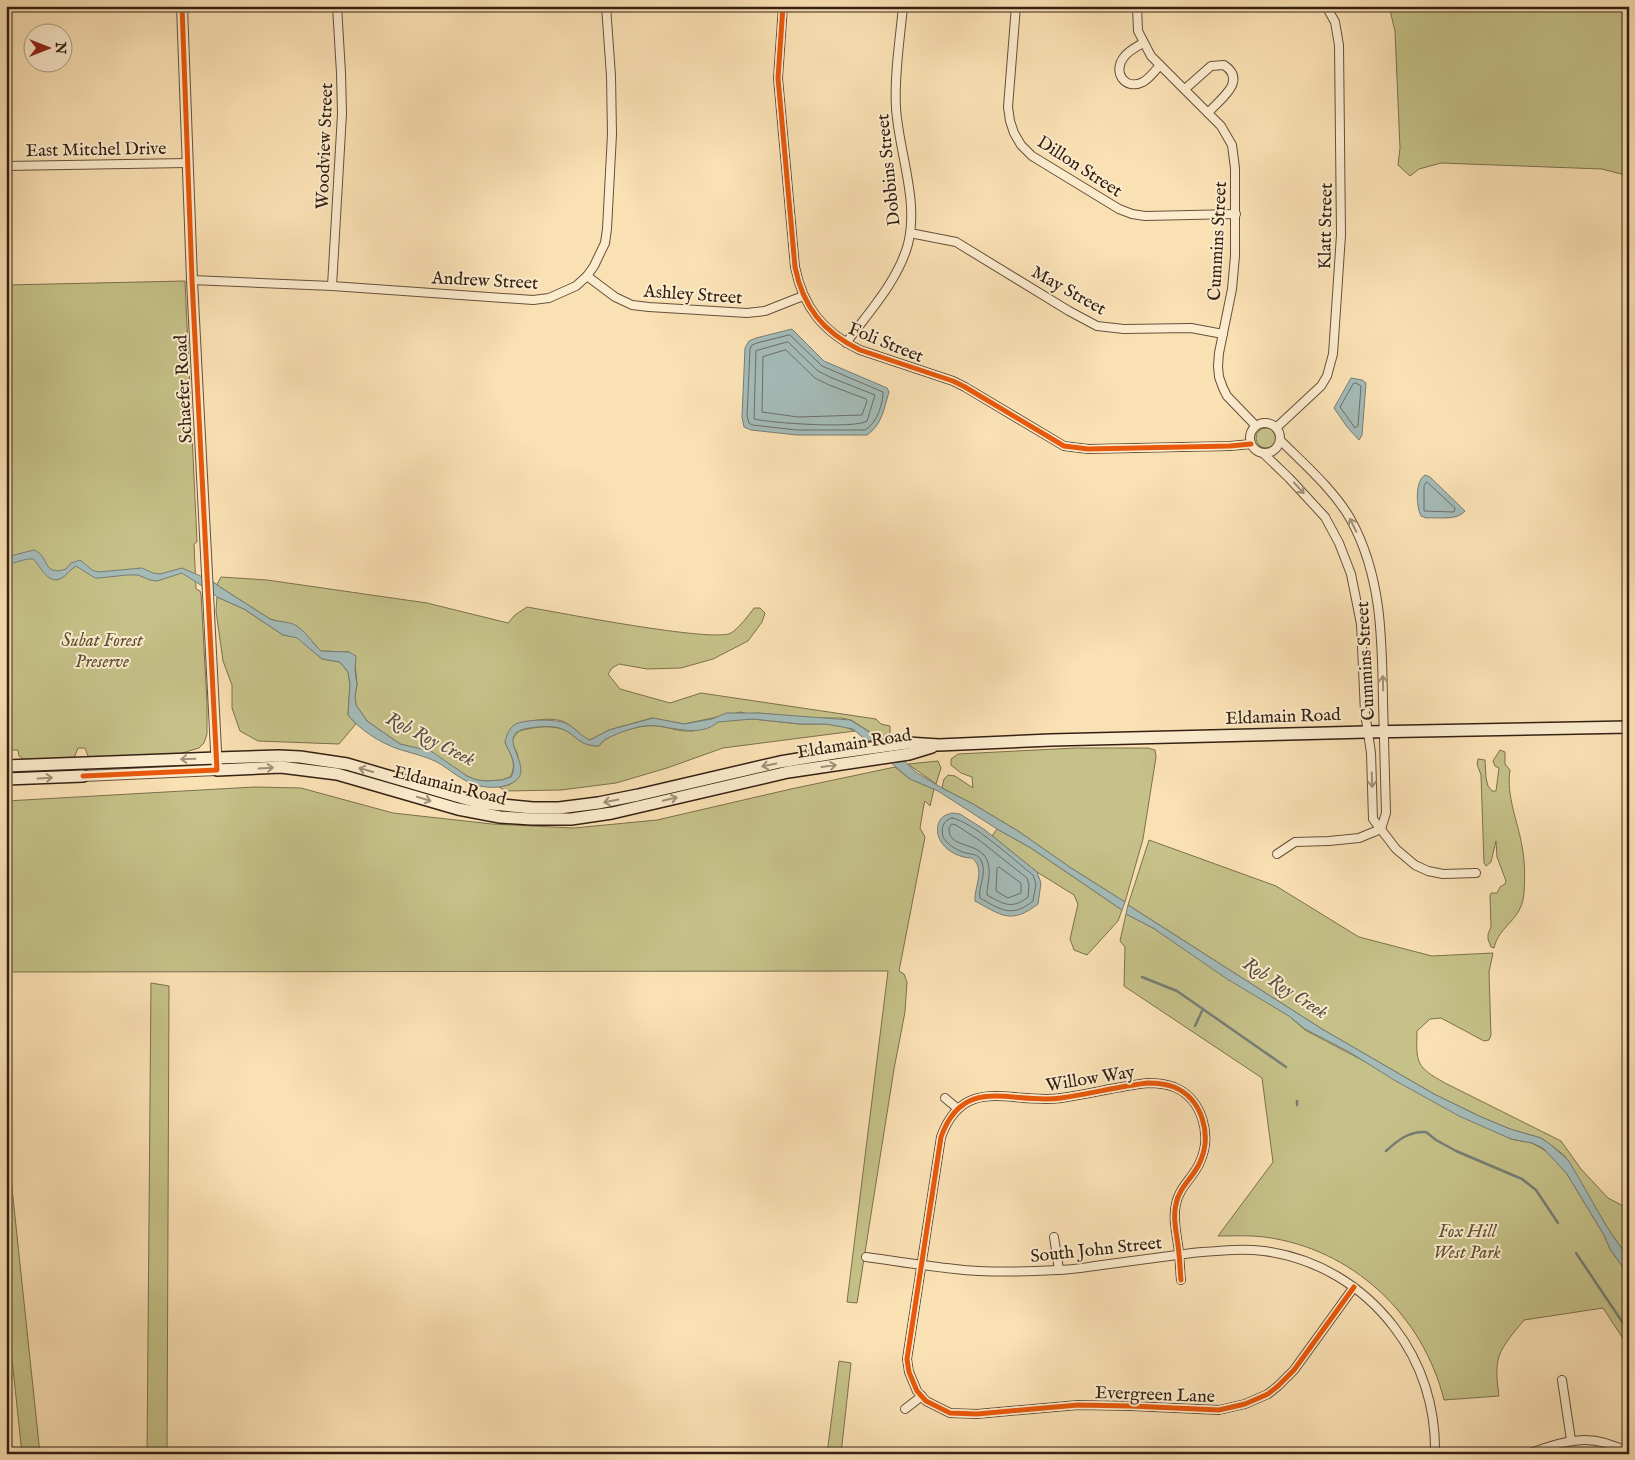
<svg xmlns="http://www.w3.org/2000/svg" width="1635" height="1460" viewBox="0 0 1635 1460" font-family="'IM FELL English',serif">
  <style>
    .green { fill: #c5c188; stroke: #7c704e }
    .water { fill: #a4bbb8; stroke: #777d76 }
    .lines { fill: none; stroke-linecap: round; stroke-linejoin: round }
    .shore { stroke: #6c6e66; stroke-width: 1 }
    .stream { stroke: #777d76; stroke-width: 2.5 }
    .minor-casing { stroke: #66503b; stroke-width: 10 }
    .tertiary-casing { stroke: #66503b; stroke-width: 12 }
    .secondary-casing { stroke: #342013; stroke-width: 14 }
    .minor { stroke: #fcecce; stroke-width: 8 }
    .tertiary { stroke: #fcecce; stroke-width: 10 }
    .secondary { stroke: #fcecce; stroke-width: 11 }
    .cycleway-casing { stroke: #fcecce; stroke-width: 8 }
    .cycleway { stroke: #e8590c; stroke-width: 5 }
    .oneway { stroke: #a2907a }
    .labels { text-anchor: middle; stroke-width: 4; stroke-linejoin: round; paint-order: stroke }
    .street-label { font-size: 18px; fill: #342013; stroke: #fcecce }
    .park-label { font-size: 18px; font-style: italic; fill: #605036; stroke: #fcecce }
    .water-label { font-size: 19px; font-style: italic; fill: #564e45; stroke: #fcecce }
  </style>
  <rect width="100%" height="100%" fill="#fae1b4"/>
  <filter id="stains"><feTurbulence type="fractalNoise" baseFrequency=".004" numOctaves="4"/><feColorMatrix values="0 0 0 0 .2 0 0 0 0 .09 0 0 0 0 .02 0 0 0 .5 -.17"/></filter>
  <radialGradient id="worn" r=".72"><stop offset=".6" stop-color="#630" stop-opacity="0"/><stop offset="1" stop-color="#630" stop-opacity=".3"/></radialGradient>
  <!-- green -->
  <g class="green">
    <path d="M1389,6H1629V176L1602,169L1441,163L1419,169L1410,176L1398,165L1400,148L1395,31Z"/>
    <path d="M185,281L197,542L194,544L196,589L200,591L201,594L207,703V734L204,743L199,748L179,754L92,758L88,756L85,748H78L74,758L25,760L19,756L18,750H10L9,757L6,759V285Z"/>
    <circle cx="1266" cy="438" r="10"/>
    <path d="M221,577L267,580L427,603L508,623L515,615L527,607C556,612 714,643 731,633C738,629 749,615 754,608H760L765,613L762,622L748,641L713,659L681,668L647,669L619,664L612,668L608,674L620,689L670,703L701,693L876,719L881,724L890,726V738L881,739L851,720L841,718H802L758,713L748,714L741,712L684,724L652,718L609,730L590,740C580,737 576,729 568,724C555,715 530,721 516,724L505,742C510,754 518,764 510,777L502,780L486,781L476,780L467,776L431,752L400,744L367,721L356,705L355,696L357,684L355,662L349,652L321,651L297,626L270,619L220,587L217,584Z"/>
    <path d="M217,597L244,609L283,635L297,637L322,659L340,662L348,672L350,684L348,715L356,724L339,744L258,741L240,731L232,708V685L223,661L216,611Z"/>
    <path d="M737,719H753L800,724H826L845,727L855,731L723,748L667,768L616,783L561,790L506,791L499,787L509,785L515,781C516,774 520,764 518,757C516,745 506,744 519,731C530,728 546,725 558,728C575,731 576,746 599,746C607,733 642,724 657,726C669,727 679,732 692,731C701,730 708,725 717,722C723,720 731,720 737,719Z"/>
    <path d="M1076,748H1148L1155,750L1156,757L1143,839L1125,902L1071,868L1018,831L973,804L942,788L944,779L948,775L955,776L973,788L972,777L961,773L951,765V759L958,754Z"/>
    <path d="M1500,750L1505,752V764L1510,770C1506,796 1518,822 1522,846C1525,861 1525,878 1524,893C1522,921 1499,925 1494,948L1491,947L1488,939V934L1491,927L1490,896L1491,893H1497L1500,887L1505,884L1506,881L1497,857L1496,841L1491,862L1486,866L1484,863L1481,775L1477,764L1478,759L1485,760L1486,778L1488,786L1492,791H1496L1499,768L1495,766L1493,761Z"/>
    <path d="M938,761L941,768L936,784L908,764Z"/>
    <path d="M895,767L910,779L934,789L930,806L925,801L924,804L920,828L925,837L899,971L904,974L907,982L905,1012L894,1069L857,1303L847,1302L888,971L6,972V801L254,787L301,788L393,813L492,824L574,828L657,820L791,789Z"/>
    <path d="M997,829L1031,848L1122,910L1118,921L1087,955L1074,950L1070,939L1078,904L1074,895L1037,872L992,836Z"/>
    <path d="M1149,840L1276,886L1359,937L1432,956L1493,953L1489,972L1491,1035L1489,1040L1484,1041L1441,1018L1430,1019L1417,1031C1416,1063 1416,1067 1445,1083L1561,1141L1581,1169L1608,1198L1629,1209V1259L1607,1227L1565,1156L1551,1145L1541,1138L1510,1129L1479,1116L1434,1094L1322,1029L1128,905Z"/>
    <path d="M1126,914L1153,928L1289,1016L1305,1030L1326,1041L1511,1139L1532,1143L1549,1153L1567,1174L1604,1235L1610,1249L1629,1276V1353L1624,1340L1603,1308L1524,1320C1499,1351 1493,1355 1499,1396L1444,1400C1423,1315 1352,1248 1264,1237C1248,1235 1233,1236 1218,1236L1273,1162L1262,1078L1124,986L1125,947L1120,941Z"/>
    <path d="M151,983L169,986L167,1454H147Z"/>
    <path d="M6,1131L40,1454H22L6,1302Z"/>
    <path d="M839,1361L851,1363L841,1454H827Z"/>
  </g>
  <!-- water -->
  <g class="water">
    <path d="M792,329L824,361L887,388L889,392C884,408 882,425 867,435H797L751,430L744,427L742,417L745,348L749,341L756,338Z"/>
    <path d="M1351,378L1362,380L1366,383L1362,435L1359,440L1347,427L1334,408Z"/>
    <path d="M1425,475L1430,477L1465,511C1457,521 1438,517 1426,518L1421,516C1416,506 1415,481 1425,475Z"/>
    <path d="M34,550C50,556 42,577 66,569L71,563L80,560L92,570L98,572L142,568L153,573L160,574L182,568L212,581L220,587L270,619C277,622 285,621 293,624C305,629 312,643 321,651L349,652L356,656L355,671L357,684L355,696L356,705L367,721L400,744L431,751L467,776L477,780L486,781L502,780L511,777C518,764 510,754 505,742C507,735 508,730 514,725C523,719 555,719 565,723C574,726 580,736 590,740L609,730L653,718L684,724L712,719L726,713H758L850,720L881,739L867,741L853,729L826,724H800L753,719L718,722C701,737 677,728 657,726C645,724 630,729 619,733C611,737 604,738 599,746C576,746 577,733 559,728C549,725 530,727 521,730C496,739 540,772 510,784C502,788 489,788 480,786C464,783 451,770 437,762C425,756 411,753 398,749C379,742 360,730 348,715L350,684L348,672L340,662L322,659L297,638L283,635L244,609L217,597L213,593L182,573L157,581L150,580L138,575H127L99,578H95L76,566C70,569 67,576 60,579C47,584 41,566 33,559C24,558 16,564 6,564V557Z"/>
    <path d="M903,760L917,773L942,788L973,804L1018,831L1071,868L1125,902L1122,910L1031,848L997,829L938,791L910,779L889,761Z"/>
    <path d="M952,813L960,814L985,830L1037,872L1041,883L1038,904C1011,925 1001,915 975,901C974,887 986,869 972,858C955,858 934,844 938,825C940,817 945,815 952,813Z"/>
    <path d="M1128,905L1322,1029L1434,1094L1479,1116L1510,1129L1541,1138L1551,1145L1569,1161L1607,1227L1629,1259V1276L1610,1249L1604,1235L1567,1174L1543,1148L1532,1143L1511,1139L1459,1116L1394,1080L1351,1053L1305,1029L1289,1016L1227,979L1153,928L1126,914Z"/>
  </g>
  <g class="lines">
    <!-- shore -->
    <g class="shore">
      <path d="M790,335L822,366L883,392C883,404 877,423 865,430H797L752,425L749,423L747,416L750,349L752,345L757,343Z"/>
      <path d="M788,342L818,371L832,378L875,395L867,421C855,429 771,423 754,419L756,351Z"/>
      <path d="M786,350L815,378L829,385L866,399L867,401L862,415L798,417L762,412L763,357Z"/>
      <path d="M1356,383L1361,386L1358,426L1355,428L1340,407L1353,384Z"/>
      <path d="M1427,482L1455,508L1454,512L1424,511V486Z"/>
      <path d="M952,818C972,821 1015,861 1033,875L1036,884L1033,901C1012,918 1001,910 980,898C978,888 985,878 983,866C980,854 975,855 966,853C957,851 947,844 943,837C941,828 943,820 952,818Z"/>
      <path d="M952,824L956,825L979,840L1027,878L1029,885L1028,897C1011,910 1004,904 987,895C987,883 992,872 987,860C979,841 947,849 949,828Z"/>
      <path d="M999,867L1021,883V893L1008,898L996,891L997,869Z"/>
    </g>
    <!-- stream -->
    <g class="stream">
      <path d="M1142,977L1177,991L1286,1067"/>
      <path d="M1195,1026L1202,1011"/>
      <path d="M1297,1105V1101"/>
      <path d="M1386,1151C1398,1140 1409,1131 1426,1132L1436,1140L1456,1151L1522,1179L1536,1190L1558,1223"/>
      <path d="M1576,1253L1629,1332"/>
      <path d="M1627,1345L1629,1343"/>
    </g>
    <!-- minor casing -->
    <g class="minor-casing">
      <g id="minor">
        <path d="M783,6L778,78L795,267C803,307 823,332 860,350L953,381L965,387L1064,446L1088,449L1230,446L1251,444"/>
        <path d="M1016,6L1008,107L1010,121L1014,133L1021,145L1032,156L1119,209L1132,214L1145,216L1236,214"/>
        <path d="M1137,6L1138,31L1151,56L1221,126L1232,145L1235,168V256L1232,289L1219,353L1218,366L1219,377L1223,388L1227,396L1255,425"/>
        <path d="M1143,43C1136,47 1128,51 1124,57C1112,72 1125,91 1143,82C1150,78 1155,71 1160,65"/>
        <path d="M1185,89L1211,66L1224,65C1248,81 1220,99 1208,113"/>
        <path d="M6,166L187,163"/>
        <path d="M910,233L956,242L1069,311L1097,326L1124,329L1191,328L1223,334"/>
        <path d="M587,276L615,297L632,305L649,307L747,313L765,311L803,296"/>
        <path d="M192,280L332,286L533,300L549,298L576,286L587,276L594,266L605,243L607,229L612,134L611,76L606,6"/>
        <path d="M332,286L342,114L341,73L337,6"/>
        <path d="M846,343C868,313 898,281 908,244C919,200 899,153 896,108C894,75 900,40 903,6"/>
        <circle cx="1265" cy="438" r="15"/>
        <path d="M1277,427L1321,386L1327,376L1333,354L1341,235L1339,45L1335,22L1326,6"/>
        <path d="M1280,440C1304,464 1335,491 1351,520C1382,577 1382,639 1383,702C1384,739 1385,776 1386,813L1381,829"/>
        <path d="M1264,454L1289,478L1325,517L1339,543L1351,574L1361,624L1365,713L1371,753L1373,819L1396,849L1415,865L1428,871L1443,874L1476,873"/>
        <path d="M1277,854L1295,842L1329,841L1359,838L1381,829"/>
        <path d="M945,1098L958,1109"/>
        <path d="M1054,1237L1059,1270"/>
        <path d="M866,1257C895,1261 925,1266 955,1269C989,1273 1023,1272 1057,1270C1072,1270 1087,1267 1102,1265C1132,1261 1162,1257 1192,1253C1216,1251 1240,1248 1264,1251C1316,1258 1362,1285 1394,1327C1422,1363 1436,1408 1435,1454"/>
        <path d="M1181,1280C1180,1271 1180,1262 1179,1254C1178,1238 1172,1220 1176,1204C1179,1187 1194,1177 1200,1162C1212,1136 1203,1099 1174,1087C1166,1084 1157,1083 1148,1083C1119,1086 1090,1094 1061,1098C1013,1105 964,1073 941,1137L909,1346L907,1359L909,1372L917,1391L926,1401L950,1413L977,1414L1078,1405L1131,1406L1219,1410L1245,1404L1268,1394L1278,1386L1294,1370L1354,1287"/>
        <path d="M1562,1380L1571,1440"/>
        <path d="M905,1409L922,1396"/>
        <path d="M1527,1454C1566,1441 1590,1431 1629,1453"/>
      </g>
    </g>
    <!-- tertiary casing -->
    <g class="tertiary-casing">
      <path id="tertiary" d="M83,776L217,770L192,280L182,6"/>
    </g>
    <!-- secondary casing -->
    <g class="secondary-casing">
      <g id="secondary">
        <path d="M6,766L217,758L279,756L300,757L347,764L480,803L533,808H559L598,803L638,795L780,762L835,753L907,743L939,745L1051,740L1366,732L1629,727"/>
        <path d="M217,770L281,767L337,774L458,809L500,817L532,819H571L612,813L788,772L909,754L932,747"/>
        <path d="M6,779L83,776"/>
      </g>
    </g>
    <!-- minor -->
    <use href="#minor" class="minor"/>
    <!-- tertiary -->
    <use href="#tertiary" class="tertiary"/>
    <!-- secondary -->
    <use href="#secondary" class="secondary"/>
    <!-- cycleway casing -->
    <g class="cycleway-casing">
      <g id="cycleway">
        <path d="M783,6L778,78L795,267C803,307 823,332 860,350L953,381L965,387L1064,446L1088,449L1230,446L1251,444"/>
        <path d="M83,776L217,770L192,280L182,6"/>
        <path d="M1181,1280C1180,1271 1180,1262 1179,1254C1178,1238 1172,1220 1176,1204C1179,1187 1194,1177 1200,1162C1212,1136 1203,1099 1174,1087C1166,1084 1157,1083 1148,1083C1119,1086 1090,1094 1061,1098C1013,1105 964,1073 941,1137L909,1346L907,1359L909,1372L917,1391L926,1401L950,1413L977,1414L1078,1405L1131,1406L1219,1410L1245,1404L1268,1394L1278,1386L1294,1370L1354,1287"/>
      </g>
    </g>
    <!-- cycleway -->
    <use href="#cycleway" class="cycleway"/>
  </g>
  <!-- one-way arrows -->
  <defs><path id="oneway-shaft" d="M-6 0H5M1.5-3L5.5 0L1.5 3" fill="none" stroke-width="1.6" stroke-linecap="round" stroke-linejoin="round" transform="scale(1.25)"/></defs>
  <g class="oneway">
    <use href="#oneway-shaft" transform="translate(1299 488) rotate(47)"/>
    <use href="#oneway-shaft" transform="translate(1353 525) rotate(-116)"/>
    <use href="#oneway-shaft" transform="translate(1383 683) rotate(-91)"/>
    <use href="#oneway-shaft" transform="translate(188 759) rotate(178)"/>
    <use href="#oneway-shaft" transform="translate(769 765) rotate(168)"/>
    <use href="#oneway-shaft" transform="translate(829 766) rotate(-8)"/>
    <use href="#oneway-shaft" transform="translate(266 768) rotate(-3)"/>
    <use href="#oneway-shaft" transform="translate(366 770) rotate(-164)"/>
    <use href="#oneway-shaft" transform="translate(45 778) rotate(-3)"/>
    <use href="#oneway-shaft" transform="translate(1372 780) rotate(88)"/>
    <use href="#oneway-shaft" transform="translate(424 799) rotate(17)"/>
    <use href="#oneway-shaft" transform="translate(670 799) rotate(-13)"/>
    <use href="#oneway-shaft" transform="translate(611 801) rotate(169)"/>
  </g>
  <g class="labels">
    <!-- street labels -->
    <g class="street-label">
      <text transform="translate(324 146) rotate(-88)" y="6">Woodview Street</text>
      <text transform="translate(96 149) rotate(-1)" y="6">East Mitchel Drive</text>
      <text transform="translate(1080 166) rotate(33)" y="6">Dillon Street</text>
      <text transform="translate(888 170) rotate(-96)" y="6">Dobbins Street</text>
      <text transform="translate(1325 226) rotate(-89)" y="6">Klatt Street</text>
      <text transform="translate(1217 241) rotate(-87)" y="6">Cummins Street</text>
      <text transform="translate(485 280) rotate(3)" y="6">Andrew Street</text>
      <text transform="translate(1069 290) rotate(29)" y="6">May Street</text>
      <text transform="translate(693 294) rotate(4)" y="6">Ashley Street</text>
      <text transform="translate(886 342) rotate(22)" y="6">Foli Street</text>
      <text transform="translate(183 389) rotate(-93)" y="6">Schaefer Road</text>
      <text transform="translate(1365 661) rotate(-93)" y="6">Cummins Street</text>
      <text transform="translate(1283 716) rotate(-2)" y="6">Eldamain Road</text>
      <text transform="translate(854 743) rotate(-9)" y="6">Eldamain Road</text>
      <text transform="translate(450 785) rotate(14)" y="6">Eldamain Road</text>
      <text transform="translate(1090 1078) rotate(-9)" y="6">Willow Way</text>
      <text transform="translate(1096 1249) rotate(-6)" y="6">South John Street</text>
      <text transform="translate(1155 1394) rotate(2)" y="6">Evergreen Lane</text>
    </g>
    <!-- park labels -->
    <g class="park-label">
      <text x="102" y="646">Subat Forest<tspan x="102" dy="21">Preserve</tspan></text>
      <text x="1467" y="1237">Fox Hill<tspan x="1467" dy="21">West Park</tspan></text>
    </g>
    <!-- water labels -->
    <g class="water-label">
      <text transform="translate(431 738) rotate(27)" y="7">Rob Roy Creek</text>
      <text transform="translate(1286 987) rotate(33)" y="7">Rob Roy Creek</text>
    </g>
  </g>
  <!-- margin -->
  <rect width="1635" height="1460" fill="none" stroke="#fae1b4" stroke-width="25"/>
  <rect x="8" y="8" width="1620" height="1445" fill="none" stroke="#342013" stroke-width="2.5"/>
  <rect x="12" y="12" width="1610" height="1435" fill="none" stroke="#342013"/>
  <!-- north arrow -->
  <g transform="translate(48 48) rotate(90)"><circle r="24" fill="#fcecce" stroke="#ac9a83"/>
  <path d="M0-4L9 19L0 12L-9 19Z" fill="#8f2418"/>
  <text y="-8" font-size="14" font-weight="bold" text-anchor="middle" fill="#342013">N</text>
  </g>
  <rect width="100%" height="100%" filter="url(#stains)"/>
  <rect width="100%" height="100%" fill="url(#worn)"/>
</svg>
